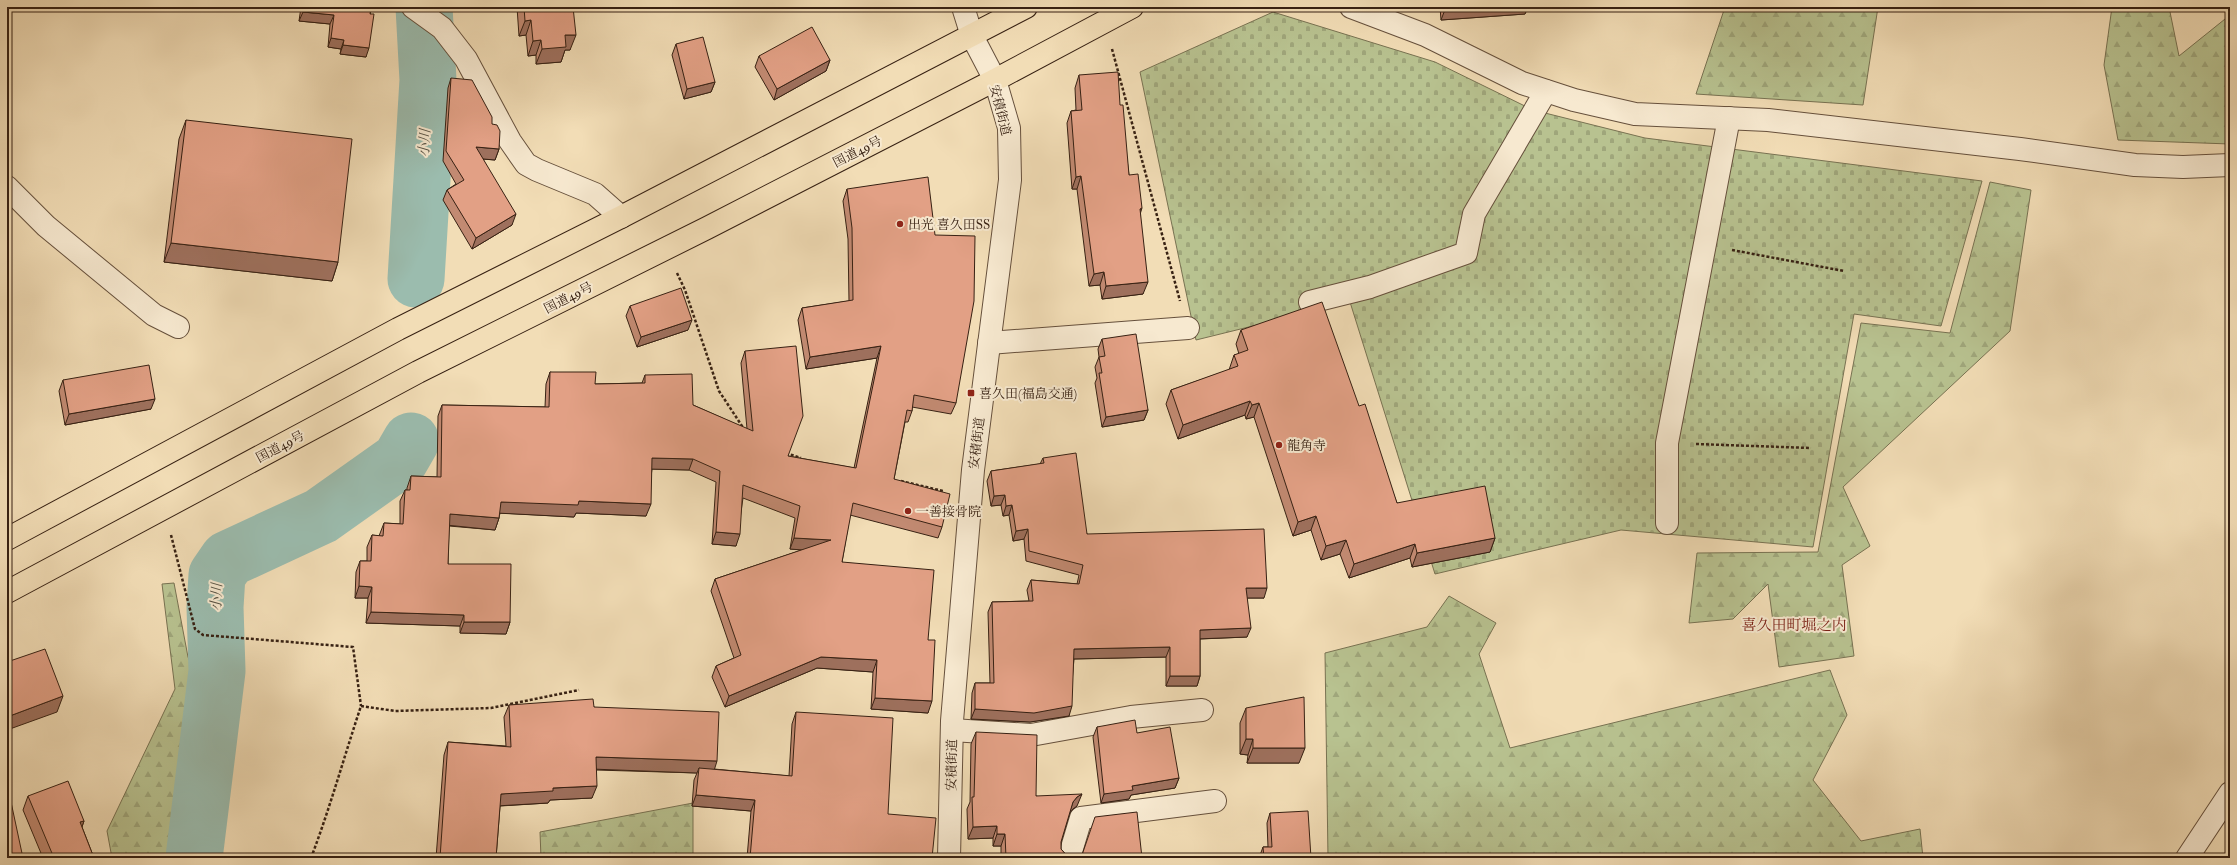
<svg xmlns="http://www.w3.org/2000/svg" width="2237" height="865" viewBox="0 0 2237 865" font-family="'IM FELL Double Pica','Noto Serif JP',serif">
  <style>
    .forest { fill: url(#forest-firs); stroke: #787252 }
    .cemetery { fill: url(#cemetery-stones); stroke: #787252 }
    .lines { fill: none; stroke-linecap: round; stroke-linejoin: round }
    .river { stroke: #9bbcae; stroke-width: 57 }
    .minor-casing { stroke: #66503c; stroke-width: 24 }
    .highway-casing { stroke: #372113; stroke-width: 24 }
    .path { stroke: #372113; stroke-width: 2.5; stroke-dasharray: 3 2; stroke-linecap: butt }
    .minor { stroke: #f7e9d0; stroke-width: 22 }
    .highway { stroke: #f2ddb6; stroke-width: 22 }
    .wall { fill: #c28a72; stroke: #372113 }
    .shaded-wall { fill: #9e705d; stroke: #372113 }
    .building { fill: #e2a085; stroke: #372113 }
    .poi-dot { fill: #8f2418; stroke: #f7e9d0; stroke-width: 1.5 }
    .labels { text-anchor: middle; stroke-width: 4; stroke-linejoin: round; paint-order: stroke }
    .street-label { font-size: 13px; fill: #372113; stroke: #f7e9d0 }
    .poi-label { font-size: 13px; fill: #372113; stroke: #f7e9d0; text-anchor: start }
    .water-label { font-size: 14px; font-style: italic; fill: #555042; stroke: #f7e9d0 }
    .quarter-label { font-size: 15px; fill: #7a1f14; stroke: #f7e9d0 }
  </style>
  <defs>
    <pattern id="forest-firs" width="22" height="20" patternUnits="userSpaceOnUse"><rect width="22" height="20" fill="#b8c290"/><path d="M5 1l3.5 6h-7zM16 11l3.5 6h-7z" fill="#9fa67b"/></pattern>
    <pattern id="cemetery-stones" width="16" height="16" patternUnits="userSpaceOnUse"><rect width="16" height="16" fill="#b8c290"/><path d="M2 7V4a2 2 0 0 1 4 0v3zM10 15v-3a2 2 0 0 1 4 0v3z" fill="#9fa67b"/></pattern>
  </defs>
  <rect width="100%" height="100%" fill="#f2ddb6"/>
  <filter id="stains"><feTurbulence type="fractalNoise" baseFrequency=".005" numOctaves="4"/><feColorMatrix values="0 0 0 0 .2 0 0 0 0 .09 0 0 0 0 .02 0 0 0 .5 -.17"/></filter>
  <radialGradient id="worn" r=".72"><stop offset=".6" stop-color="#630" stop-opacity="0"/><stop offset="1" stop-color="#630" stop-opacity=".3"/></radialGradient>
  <!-- forest -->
  <g class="forest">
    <path d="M1725,7H1878L1863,105L1696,94Z"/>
    <path d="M2112,7H2169L2179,56L2230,15V144L2118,140L2104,65Z"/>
    <path d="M1990,182L2031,190L2010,331L1843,487L1870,546L1842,565L1854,656L1779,667L1768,584L1733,619L1689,623L1697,553L1818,552L1861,323L1950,333Z"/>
    <path d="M174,583L188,657L206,696L179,858H112L107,831L175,689L162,584Z"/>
    <path d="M1449,596L1496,623L1479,654L1510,748L1830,670L1847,715L1813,780L1861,841L1920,829L1923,858H1328L1325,653L1427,627Z"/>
    <path d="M693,803V858H541L540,832Z"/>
  </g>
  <!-- cemetery -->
  <path class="cemetery" d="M1273,12L1435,62L1533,110L1645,138L1982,181L1941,326L1854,314L1813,547L1621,530L1435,574L1350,302L1196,340L1140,72Z"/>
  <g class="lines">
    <!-- river -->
    <g class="river">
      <path d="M416,279L428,80L424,7"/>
      <path d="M194,858L217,671L215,607L217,575L228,559L321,516L400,460L411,441"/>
    </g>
    <!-- minor casing -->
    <g class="minor-casing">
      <g id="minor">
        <path d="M413,7L442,28L466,59L510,141L526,164L537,170L595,194L621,217"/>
        <path d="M1351,7L1425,35L1522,83L1574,100L1635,114L1768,120L2020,149L2135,165L2183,167L2230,165"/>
        <path d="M7,187L46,226L154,315L178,327"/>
        <path d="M1310,302L1370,287L1466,253L1474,214L1546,91"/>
        <path d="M989,343L1188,328"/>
        <path d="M1667,523V443L1729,118"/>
        <path d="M952,730L1031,735L1131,717L1202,710"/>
        <path d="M949,858L952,721L973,470L1010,180L1009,128L995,80L972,36L963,7"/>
        <path d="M1069,858L1081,818L1215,801"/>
        <path d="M2187,858L2230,793"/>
      </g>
    </g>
    <!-- highway casing -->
    <g class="highway-casing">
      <g id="highway">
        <path d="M7,539L398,329L621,217L1026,7"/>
        <path d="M7,592L418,372L707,228L995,80L1132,7"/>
      </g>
    </g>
    <!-- path -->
    <g class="path">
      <path d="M1112,49L1180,301"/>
      <path d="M1732,250L1844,271"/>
      <path d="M677,273L685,290L719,391L744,429"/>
      <path d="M1696,444L1811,448"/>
      <path d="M786,453L801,458"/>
      <path d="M901,481L943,491"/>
      <path d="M171,535L195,629L203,635L353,647L361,706"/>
      <path d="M311,858C330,808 344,757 361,706L395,711L491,708L579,690"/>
    </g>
    <!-- minor -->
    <use href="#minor" class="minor"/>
    <!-- highway -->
    <use href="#highway" class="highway"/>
  </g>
  <!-- wall -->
  <g class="wall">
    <path d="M301,7H371L366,57L340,54L341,49L328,47L330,24L299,21Z"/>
    <path d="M517,7H573L570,50H565L561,62L536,64V55L528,56L526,35L519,36Z"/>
    <path d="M1440,7H1528L1525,14L1441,20Z"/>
    <path d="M676,44L715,82L711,92L684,99L672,55Z"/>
    <path d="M759,56L830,60L826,71L774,100L755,67Z"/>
    <path d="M1079,75L1120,105L1129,175L1140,214L1143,294L1102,299L1100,285L1089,286L1077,189H1072L1067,123L1071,111L1076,110L1075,88Z"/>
    <path d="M451,78L492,124L499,149L495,160L483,159L512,225L472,249L443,200L447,190L456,184L443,161L448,88Z"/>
    <path d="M186,120L338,262L332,281L164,262L179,139Z"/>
    <path d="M847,189L956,403L951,414L912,407V411L908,422H905L894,479L942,527L938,538L850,515L842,562L928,640V713L871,709L873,672L817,668L725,707L712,677L716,666L734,658L711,591L715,579L802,550L790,549L795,518L743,498L736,546L712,544L716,482L689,470L652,469L646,516L576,513L574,517L500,513L499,518L495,530L449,526L448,564L510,622L506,634L460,633V626L366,623L368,598H355L356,572L360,561H367V547L372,535L379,536L384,523L400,524V501L405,490H407V488L411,476L437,477L438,416L442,405L545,407L546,384L550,372L595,384L642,383L645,375L693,405L747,429L741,363L745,351L788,456L854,468L877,358L806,369L798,320L802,308L849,301L848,239L843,201Z"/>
    <path d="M630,306L688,330L637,347L626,316Z"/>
    <path d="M1241,330L1359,406L1397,503L1495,538L1490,552L1412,567L1410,558L1349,578L1340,554L1321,560L1311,530L1293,536L1254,417L1246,419L1245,415L1178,439L1166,404L1171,390L1229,370L1234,355L1239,354L1236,344Z"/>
    <path d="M1102,339L1148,410L1144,420L1102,427L1095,383L1097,378L1095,367L1099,357L1098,349Z"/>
    <path d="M63,380L151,409L65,425L59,391Z"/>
    <path d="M1043,458L1087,534L1264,598H1247V637L1200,639V676L1197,686H1166V657L1074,659L1069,716L1030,722L971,719L972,693L975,683H990L988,612L992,602L1029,601L1027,590L1031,580L1077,584L1079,575L1026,561L1024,539L1013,541L1009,515L1003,516L1001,505L991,506L987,481L991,471L1040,464Z"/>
    <path d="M509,705L594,707L714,769L789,776L792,724L796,712L888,814L932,858H747L751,811L692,806L694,780L697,773L596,770L592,798L550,800L548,803L500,806L496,858H436L444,755L448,742L506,746L504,717Z"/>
    <path d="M1246,708L1299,763H1247L1248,755L1240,754V723Z"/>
    <path d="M1097,727L1137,733L1179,778L1175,788L1131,795L1129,799L1101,803L1093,737Z"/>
    <path d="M976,732L1036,796L1077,806L1073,809L1070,812L1061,842V849L1069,858H1142H1001V846H993V838L968,839L967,809L970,802L971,744Z"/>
    <path d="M28,796L84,821L82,827L94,858H43L23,810Z"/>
    <path d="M1270,813L1311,858H1259L1263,847H1268L1267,823Z"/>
  </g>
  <!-- shaded-wall -->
  <g class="shaded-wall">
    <path d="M1446,7H1528L1525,14L1441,20Z"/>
    <path d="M303,12L334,15L330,24L299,21Z"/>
    <path d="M531,20L526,35L519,36L525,21Z"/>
    <path d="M565,35H576L570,50H565L561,62L536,64L542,49Z"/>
    <path d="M331,38L344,40L341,49L328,47Z"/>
    <path d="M541,40L536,55L528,56L533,41Z"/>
    <path d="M343,45L369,48L366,57L340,54Z"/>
    <path d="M830,60L826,71L774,100L777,89Z"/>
    <path d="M715,82L711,92L684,99L687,89Z"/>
    <path d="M476,147L499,149L495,160L472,158Z"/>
    <path d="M1081,176L1077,189H1072L1076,177Z"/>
    <path d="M1142,208L1138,221L1140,209Z"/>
    <path d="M516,214L512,225L472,249L476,238Z"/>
    <path d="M171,243L338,262L332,281L164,262Z"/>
    <path d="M1104,272L1100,285L1089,286L1094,274Z"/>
    <path d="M1148,282L1143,294L1102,299L1106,286Z"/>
    <path d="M692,320L688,330L637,347L641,337Z"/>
    <path d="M881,346L877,358L806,369L810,357Z"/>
    <path d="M155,399L151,409L65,425L69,414Z"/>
    <path d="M1250,401L1245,415L1178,439L1183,425Z"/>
    <path d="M1259,403L1254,417L1246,419L1252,405Z"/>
    <path d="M1148,410L1144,420L1102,427L1106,417Z"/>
    <path d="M652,458L693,459L689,470L648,469Z"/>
    <path d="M1005,495L1001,505L991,506L994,496Z"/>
    <path d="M579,501L651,504L646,516L576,513L574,517L496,513L501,502Z"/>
    <path d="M1012,505L1009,515L1003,516L1006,506Z"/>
    <path d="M450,514L499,518L495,530L446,525Z"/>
    <path d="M1316,516L1311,530L1293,536L1298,522Z"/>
    <path d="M1028,529L1024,539L1013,541L1016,531Z"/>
    <path d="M716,532L740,534L736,546L712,544Z"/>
    <path d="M794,538L831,540L827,552L790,549Z"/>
    <path d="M1495,538L1490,552L1412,567L1417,553Z"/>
    <path d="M1346,540L1340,554L1321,560L1326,546Z"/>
    <path d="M1415,544L1410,558L1349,578L1354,564Z"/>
    <path d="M359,586L372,587L368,598H355Z"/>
    <path d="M1246,588H1267L1264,598H1243Z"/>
    <path d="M371,612L464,615L460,626L366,623Z"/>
    <path d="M464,622H510L506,634L460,633Z"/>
    <path d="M1251,628L1247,637L1196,639L1200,630Z"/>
    <path d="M1170,647L1166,657L1071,659L1074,649Z"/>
    <path d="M821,657L877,660L873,672L817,668L725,707L729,696Z"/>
    <path d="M1170,676H1200L1197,686H1166Z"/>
    <path d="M63,696L57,712L7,730V717Z"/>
    <path d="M875,698L932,701L928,713L871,709Z"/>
    <path d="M1072,706L1069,716L1030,722L971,719L975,709Z"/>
    <path d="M1246,739H1253L1248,755L1240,754Z"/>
    <path d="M1253,748H1305L1299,763H1247Z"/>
    <path d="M596,757L717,761L713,774L699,768L697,773L591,769Z"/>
    <path d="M1179,778L1175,788L1131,795L1129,799L1101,803L1104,794L1132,786Z"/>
    <path d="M597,786L592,798L550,800L548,803L496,806L501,794L553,788Z"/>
    <path d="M1082,794L1077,806L1073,809L1069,814L1073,802L1077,797Z"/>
    <path d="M696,795L755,800L751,811L692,806Z"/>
    <path d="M84,821L79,835L80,822Z"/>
    <path d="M997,826L993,838L968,839L973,827Z"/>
    <path d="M997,834H1005L1001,846H993Z"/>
  </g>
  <!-- building -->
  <g class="building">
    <path d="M303,7H371L370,14H374L369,48L343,45L344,40L331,38L334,15L303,12Z"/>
    <path d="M524,7H573L576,35H565L566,47L542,49L541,40L533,41L531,20L525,21Z"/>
    <path d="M812,27L830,60L777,89L759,56Z"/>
    <path d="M703,37L715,82L687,89L676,44Z"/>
    <path d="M1118,72L1120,105H1123L1129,175L1138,174L1142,208L1140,209L1148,282L1106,286L1104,272L1094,274L1081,176L1076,177L1071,111L1082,110L1079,75Z"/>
    <path d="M451,78L472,80L492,117V124L497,125L500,131L499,149L476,147L516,214L476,238L447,190L464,180L446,151Z"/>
    <path d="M186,120L352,139L338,262L171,243Z"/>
    <path d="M928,177L935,235L975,236L974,301L956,403L914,395L912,411L907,410L894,479L950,494L942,527L853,503L842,562L934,570L928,640H935L932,701L875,698L877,660L821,657L729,696L716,666L741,655L715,579L831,540L794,538L800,506L743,485L740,534L716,532L720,471L693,459L652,458L651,504L579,501L578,505L501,502L499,518L450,514L448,564H511L510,622H464V615L371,612L372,587L359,586L360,561H371L372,535L383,536L384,523L403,524L405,490H410L411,476L441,477L442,405L549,407L550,372H596L595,384L645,383V375L692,374L693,405L753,431L745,351L796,346L803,416L788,456L856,468L881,346L810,357L802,308L853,300L852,228L847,189Z"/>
    <path d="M681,288L692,320L641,337L630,306Z"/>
    <path d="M1322,302L1359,406L1365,404L1397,503L1485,486L1495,538L1417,553L1415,544L1354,564L1346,540L1326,546L1316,516L1298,522L1259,403L1252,405L1250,401L1183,425L1171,390L1238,366L1234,355L1248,350L1241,330Z"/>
    <path d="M1136,334L1148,410L1106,417L1099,373H1102L1099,357L1105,356L1102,339Z"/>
    <path d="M149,365L155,399L69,414L63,380Z"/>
    <path d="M1076,453L1087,534L1264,529L1267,588H1246L1251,628L1200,630V676H1170V647L1074,649L1072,706L1034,713L975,709V683H994L992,602L1033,601L1031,580L1079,584L1083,565L1029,551L1028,529L1016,531L1012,505L1006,506L1005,495L994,496L991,471L1044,463L1043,458Z"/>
    <path d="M45,649L63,696L7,717V662Z"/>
    <path d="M1304,697L1305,748H1253V739H1246V708Z"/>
    <path d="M593,699L594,707L719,712L717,761L596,757L597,786L553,788V791L501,794L496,858H440L448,742L511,747L509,705Z"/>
    <path d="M796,712L893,718L888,814L936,818L932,858H750L755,800L696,795L699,768L792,776Z"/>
    <path d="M1135,720L1137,733L1170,727L1179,778L1132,786L1133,790L1104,794L1097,727Z"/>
    <path d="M976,732L1037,735L1036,796L1082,794L1077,797L1073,802L1061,842V849L1069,858H1077L1082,855L1095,817L1137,812L1142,858H1006L1005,834H997V826L973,827L972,797H974Z"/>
    <path d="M68,781L84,821L80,822L94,858H54L28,796Z"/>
    <path d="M11,802L23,858H7V804Z"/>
    <path d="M1308,811L1311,858H1264L1263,847H1272L1270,813Z"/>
  </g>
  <!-- markers -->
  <g class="poi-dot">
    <circle cx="900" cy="224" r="4"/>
    <rect x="967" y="389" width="8" height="8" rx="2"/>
    <circle cx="1279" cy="445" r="4"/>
    <circle cx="908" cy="511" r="4"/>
  </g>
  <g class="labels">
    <!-- street labels -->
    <g class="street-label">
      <text transform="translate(1001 110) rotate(76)" y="5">安積街道</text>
      <text transform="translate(857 151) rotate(-27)" y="5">国道49号</text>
      <text transform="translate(568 297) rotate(-27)" y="5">国道49号</text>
      <text transform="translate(976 443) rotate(-83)" y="5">安積街道</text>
      <text transform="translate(280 446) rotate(-28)" y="5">国道49号</text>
      <text transform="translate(951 765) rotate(-89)" y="5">安積街道</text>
    </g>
    <!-- poi labels -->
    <g class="poi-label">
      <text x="908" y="229">出光 喜久田SS</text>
      <text x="979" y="398">喜久田(福島交通)</text>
      <text x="1287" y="450">龍角寺</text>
      <text x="916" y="516">一善接骨院</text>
    </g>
    <!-- water labels -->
    <g class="water-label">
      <text transform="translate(424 143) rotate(-87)" y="5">小川</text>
      <text transform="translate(216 597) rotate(-88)" y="5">小川</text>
    </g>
    <!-- quarter labels -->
    <g class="quarter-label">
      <text x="1794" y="630">喜久田町堀之内</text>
    </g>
  </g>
  <!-- margin -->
  <rect width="2237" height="865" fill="none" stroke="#f2ddb6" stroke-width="24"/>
  <rect x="8" y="8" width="2221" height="849" fill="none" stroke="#372113" stroke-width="2"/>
  <rect x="12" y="12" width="2213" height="841" fill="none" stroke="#372113"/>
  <rect width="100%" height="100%" filter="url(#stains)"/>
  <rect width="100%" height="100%" fill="url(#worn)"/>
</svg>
